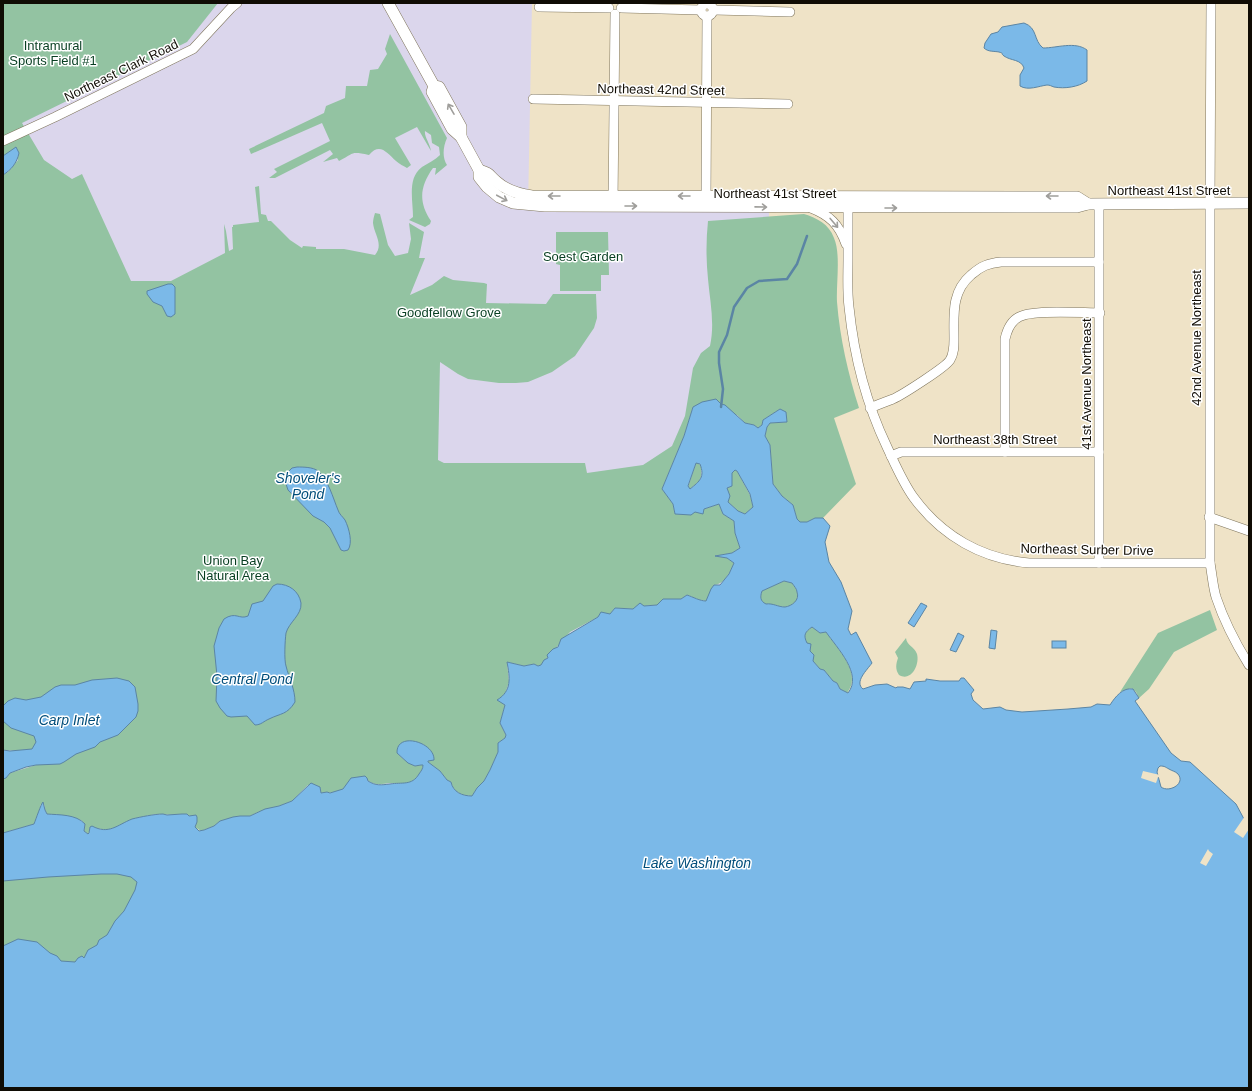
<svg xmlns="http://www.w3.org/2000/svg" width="1252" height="1091" viewBox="0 0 1252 1091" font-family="Helvetica,sans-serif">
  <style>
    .education { fill: #dbd6ec }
    .green { fill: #93c3a2 }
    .water { fill: #7bb9e8; stroke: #5b85a4; fill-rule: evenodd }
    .pier { fill: #efe3c7 }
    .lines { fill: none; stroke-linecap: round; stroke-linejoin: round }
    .stream { stroke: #5b85a4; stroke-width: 2.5 }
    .minor-casing { stroke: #7f755c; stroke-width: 10 }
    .tertiary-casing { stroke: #7f755c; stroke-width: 12 }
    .minor { stroke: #fff; stroke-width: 9 }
    .tertiary { stroke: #fff; stroke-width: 11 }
    .oneway { stroke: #9f9e9b }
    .labels { text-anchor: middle; stroke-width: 3; stroke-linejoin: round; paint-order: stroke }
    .park-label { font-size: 13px; fill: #073e21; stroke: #fff }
    .street-label { font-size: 13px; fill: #100c04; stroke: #fff }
    .water-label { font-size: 14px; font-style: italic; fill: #004d7a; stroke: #fff }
  </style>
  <rect width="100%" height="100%" fill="#efe3c7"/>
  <!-- education -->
  <path class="education" d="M3,3H532L528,208L769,211V686L518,790L291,801L283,806L218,821L3,837Z"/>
  <!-- green -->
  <g class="green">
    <path d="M3,3H218L187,42L22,123L44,160L72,179L82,174L131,281H171L225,253L224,224L226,231L229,251L233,249L232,227H233V225L259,222L255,187L259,186L261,214L266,215L268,221H271L290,240L302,248L303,246L316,247V249H344L375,255C384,244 374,234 373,223C373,220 374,216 375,213L380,214L388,245L395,256L408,253L411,239L409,223L424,232L419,258H425L410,295L432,285L444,276L453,280L484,283L487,284L486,303L546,304L553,294H596L597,318L594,328L575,356L552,372L528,382L516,383H499L468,379L458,374L440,362L438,460L444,463H585L587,473L643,465L672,446L685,416L693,368L701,353L710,346C715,323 710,302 708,279C706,259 706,240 708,221L804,214C817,218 829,224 834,238C841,254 836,284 837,302C840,339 848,373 859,408L834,418L856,484L823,518H815L807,522H800L797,519L793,505L782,496L773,484L770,445L765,436L767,427L770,423L787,422L780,409L763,420L762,425L758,428L754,425L745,423L737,415L693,407L684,436L662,489L673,504L675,514L695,512L719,504L723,514L734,521L735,533L740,548L732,553L716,556L727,558L734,563C730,572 725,584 714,585L707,601C700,601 693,597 687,595L681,599H663L657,605H651L633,609L615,608L610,614L598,617L570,632L541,665L538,666L534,664L524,666L507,662L509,682L502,703L505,705L500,723L506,735L505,738L498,743V752L490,770L484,781L477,788L472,796C462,796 453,792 451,782L447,780L440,771L428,762L429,760H432L428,749L423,744L397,753C403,759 408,763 415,766L421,765H423C423,769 421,771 419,774C412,786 403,783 392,783C378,784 374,787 363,776C360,778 357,777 354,778C350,779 349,782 347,785C341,794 330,792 321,793L320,791L321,789L308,785L292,801L279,806L258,812L250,816H240L227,819L220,821L214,826L201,831L195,827L196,823L191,816L182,814L175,815L156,814L137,818L118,827L107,830L90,827L89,832L88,834L84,831L85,824L81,820L47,814L45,810L44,804H41L39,813L34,824L3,833V779L6,778L10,773L36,765L20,751L3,750V175L8,172L18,160L14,149L3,156V150L4,149L3,146Z"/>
    <path d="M390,34L447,138C443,147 442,157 447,165L435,175L436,168H433C420,186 418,202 431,221L430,224L425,227L409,220L413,217C413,200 407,178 422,167C428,163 435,160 440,155L439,147L432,143L431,135L425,131C424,136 430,144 431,151L417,127L395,138L411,165L407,168C404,166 399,164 396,161C387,153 380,142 369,155C350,151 355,153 339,161L337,158L323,162L333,154L330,150L275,178H269L277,172L274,169L330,141L322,123L251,154L249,149L324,113L326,106L345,98L346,86H367L370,70L378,69L387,54L385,49Z"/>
    <path d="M556,232H608L609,275H601V291H560V265L556,264Z"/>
    <path d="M696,463H698L701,466C702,480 701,480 690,489L688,487Z"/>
    <path d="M735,470L737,471L750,495L753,507L745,514L738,511L728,502L727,488L732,486V473Z"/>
    <path d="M784,581L792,583C794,586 797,589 797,592C800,600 792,606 785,607C778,607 773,603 766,605C760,601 760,597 762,591Z"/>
    <path d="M1210,610L1217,630L1174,652L1149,689L1139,698L1136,692L1131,688L1120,692L1158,633Z"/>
    <path d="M812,627L820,633L826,632C837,648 863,674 847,693L840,689L837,683L833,681L824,670L820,669L813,661L804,637L806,632Z"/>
    <path d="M906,638C907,646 914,646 917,654C920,665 911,682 899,675C895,669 896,664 898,658L895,652Z"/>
    <path d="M127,868L143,886L109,946L76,968L3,958V877Z"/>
  </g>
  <!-- water -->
  <g class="water">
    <path d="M1024,23C1038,28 1033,40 1043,48C1057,48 1075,41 1087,50V81C1078,87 1065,89 1054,87C1051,86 1050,85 1047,85C1039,86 1028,91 1020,86V75L1024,68C1021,59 1011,61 1004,56C1000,53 1005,54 999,52C994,51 988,52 984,48L985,43L991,34L998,32L1002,27Z"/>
    <path d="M16,147L19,153C17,163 11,170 3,175V156Z"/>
    <path d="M168,284H172L175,287V314L171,317L167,316L162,306L153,302L147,294V291Z"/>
    <path d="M716,399L721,404L725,405L745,423L754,425L758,428L762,425L763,420L780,409L786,412L787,422L770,423L767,427L765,436L770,445L773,484L782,496L793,505L797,519L800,522H807L815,518H823L830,526L825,542L829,562L841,582L852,611L848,629L851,635L856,632L872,663C867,670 854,682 863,689L875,685L887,684L896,688L897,687H903L910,689L914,682L926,681V679L940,681H959L961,678H964L974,690L971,694L973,700L983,709L1000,707L1006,710L1022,712L1068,709L1091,707L1097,704L1110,705C1115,697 1123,687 1133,689L1139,698L1135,701L1171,753L1181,761L1190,762L1236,804L1244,819L1249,824V1088H3V946L18,939L37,942L50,953L57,956L61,961L75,962L78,958L82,956L84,958L88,950L97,945L99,940L107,935L115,921L124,911L135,890L137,882L131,877L117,874H101L48,877L3,881V833L34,824C36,819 41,804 43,802L45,810L47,814C59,815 76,814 85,824L84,831L88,834L89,833L90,827L92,826C109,835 117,825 132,819C140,817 155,814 163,814L167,815L182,814H187L189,816L196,815L197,817V822L195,827L199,831L204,830L214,826L220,821L233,817L240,816H250L265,809L279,806L292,801L311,783L320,787L321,793L327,792L330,793L343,789L351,778L365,776L367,778L368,781C376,786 381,785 390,784C402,782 412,786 419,774C421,771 423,769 423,765H421L415,766L408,763L397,753C396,731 435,742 434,760L428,761V762L440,771L447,780L451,782C453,792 462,796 472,796L477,788L484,781L490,770L498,752V743L505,738L506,735L500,723L505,705L497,700C512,691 510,678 507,662L524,666L534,664L538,666L541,665L544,660L548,658L547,655L553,649L558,647L561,639L598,617L601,612L610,614L615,608L633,609L640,603L644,606L657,605L663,599H681L687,595C693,597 700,601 706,601L711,589L714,585H720L729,574L734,563L727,558L715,556L732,553L740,548L735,533L734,521L723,514L719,504L704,509L703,514L695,512L691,515L675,514L673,504L662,489L684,436L693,407L702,402ZM696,463L700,464C705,477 700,481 690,489L688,486ZM735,470L737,471L750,494L753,507L745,514L738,511L728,502L730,496L727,488L732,486V473ZM784,581L792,583C794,586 797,589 797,592C800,600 792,606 785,607C778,607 773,603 766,604C760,601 760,597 762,591ZM812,627L820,633L826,632C837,648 863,674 848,693L840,689L837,683L833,681L824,670L820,669L813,661L814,655L810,651L811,644L807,643C803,635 805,632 812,627ZM1160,766C1165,766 1165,767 1169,769C1172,771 1175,771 1178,774C1186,784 1169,793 1161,787L1157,772L1158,768Z"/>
    <path d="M297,467C303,467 313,467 318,471C328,479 333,498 338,510C339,514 343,517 345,520C349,528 353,543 348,550L344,551L341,550L330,528L324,522L313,516L288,490L286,484V478L288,472L292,468Z"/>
    <path d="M277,584C289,584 299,591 301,603C302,615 289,622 286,633C285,640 284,660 286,666C289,678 295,689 295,702C287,715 281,713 269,719C264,721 261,725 255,725L247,716L231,717L227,716L220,708L216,701L217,676L214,646L219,628L224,619C236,611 239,620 248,616L252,604L263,601L273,586Z"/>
    <path d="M921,603L927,606L914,627L908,623Z"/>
    <path d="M991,630L997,631L995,649L989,648Z"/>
    <path d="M958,633L964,636L956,652L950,650Z"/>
    <rect x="1052" y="641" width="14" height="7"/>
    <path d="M117,678L129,681L135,687L138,704V711L136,717L118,735L100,742L95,747L76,754L64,762L60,764L36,765L26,767L10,773L6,778L3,779V750L10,751L32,749L36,742L34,736L11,728L3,721V706L8,701L15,698L26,700L41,697L55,687L61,685H75L92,680Z"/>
  </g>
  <!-- pier -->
  <g class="pier">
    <path d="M1143,771L1160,775V778L1158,777L1156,783L1141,778Z"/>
    <path d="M1245,816L1249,821V829L1243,838L1234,832Z"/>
    <path d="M1208,849L1209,851L1213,854L1206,866L1200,863Z"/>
  </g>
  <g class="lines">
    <!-- stream -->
    <path class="stream" d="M721,407L723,389L719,363V352L727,335L734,307L747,288L759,281L787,279L797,264L807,236"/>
    <!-- minor casing -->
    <g class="minor-casing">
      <g id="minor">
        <path d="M1211,3L1210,204V563C1212,574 1213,587 1216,597C1224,621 1236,644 1249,665"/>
        <circle cx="707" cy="10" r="6"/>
        <path d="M539,7L609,8"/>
        <path d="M621,8L701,10"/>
        <path d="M714,10L790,12"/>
        <path d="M533,99L788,104"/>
        <path d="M3,141L55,117L193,49L231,8L237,3"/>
        <path d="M848,201C848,220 848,239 848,259C848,275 847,291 849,307C854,356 866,403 887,447C895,464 903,483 914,498C942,536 982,559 1029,563H1210"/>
        <path d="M613,203L615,14"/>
        <path d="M706,203L707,16"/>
        <path d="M1099,204V563"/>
        <path d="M811,208C829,215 839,224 846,244"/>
        <path d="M870,408C877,405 885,402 893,399C902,395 946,367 950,360C954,354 954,346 954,339C954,315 951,292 971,275C981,266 989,263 1001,262H1099"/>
        <path d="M1005,452V339C1007,330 1011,321 1019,317C1032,309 1082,313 1100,313"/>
        <path d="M891,456L901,452H1099"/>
        <path d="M1209,517L1249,531"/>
      </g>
    </g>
    <!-- tertiary casing -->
    <g class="tertiary-casing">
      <g id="tertiary">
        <path d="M388,3L434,86L432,92L452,129L461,137L479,170V177L487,187L499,197L513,203L545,206L1077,207L1088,204L1249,203"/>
        <path d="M434,86L439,87L461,127V137"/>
        <path d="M479,170C492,174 488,175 497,182C507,191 519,194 532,196L1077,197L1088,204"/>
      </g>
    </g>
    <!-- minor -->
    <use href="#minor" class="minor"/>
    <!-- tertiary -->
    <use href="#tertiary" class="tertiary"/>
  </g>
  <!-- one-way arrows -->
  <defs><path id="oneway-shaft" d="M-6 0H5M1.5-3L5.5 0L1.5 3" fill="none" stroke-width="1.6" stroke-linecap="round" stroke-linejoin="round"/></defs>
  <g class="oneway">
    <use href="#oneway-shaft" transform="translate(451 109) rotate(-120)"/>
    <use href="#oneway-shaft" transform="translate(554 196) rotate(-180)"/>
    <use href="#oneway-shaft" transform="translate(684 196) rotate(180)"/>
    <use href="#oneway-shaft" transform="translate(1052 196) rotate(-180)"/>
    <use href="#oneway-shaft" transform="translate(502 198) rotate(28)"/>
    <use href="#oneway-shaft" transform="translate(631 206)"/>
    <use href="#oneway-shaft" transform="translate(761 207) rotate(1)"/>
    <use href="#oneway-shaft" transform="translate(891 208)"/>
    <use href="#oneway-shaft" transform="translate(834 223) rotate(50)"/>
  </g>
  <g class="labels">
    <!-- park labels -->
    <g class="park-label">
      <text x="53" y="50">Intramural<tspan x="53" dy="15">Sports Field #1</tspan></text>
      <text x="583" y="261">Soest Garden</text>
      <text x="449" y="317">Goodfellow Grove</text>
      <text x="233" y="565">Union Bay<tspan x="233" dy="15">Natural Area</tspan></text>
    </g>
    <!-- street labels -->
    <g class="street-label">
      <text transform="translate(121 70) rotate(-26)" y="5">Northeast Clark Road</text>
      <text transform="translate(661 89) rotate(1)" y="5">Northeast 42nd Street</text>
      <text x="1169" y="195">Northeast 41st Street</text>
      <text x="775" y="198">Northeast 41st Street</text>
      <text transform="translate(1196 338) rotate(-90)" y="5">42nd Avenue Northeast</text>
      <text transform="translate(1086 384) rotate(-90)" y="5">41st Avenue Northeast</text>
      <text x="995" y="444">Northeast 38th Street</text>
      <text transform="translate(1087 549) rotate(1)" y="5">Northeast Surber Drive</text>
    </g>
    <!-- water labels -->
    <g class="water-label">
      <text x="308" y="483">Shoveler's<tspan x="308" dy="16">Pond</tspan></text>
      <text x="252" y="684">Central Pond</text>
      <text x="69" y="725">Carp Inlet</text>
      <text x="697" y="868">Lake Washington</text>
    </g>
  </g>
  <!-- border -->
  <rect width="1252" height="1091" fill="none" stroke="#100c04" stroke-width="8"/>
</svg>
